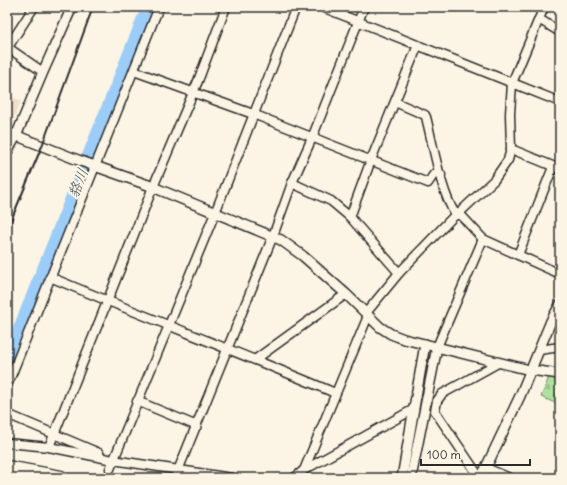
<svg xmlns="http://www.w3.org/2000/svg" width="567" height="485" viewBox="0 0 567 485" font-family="Delius,'Klee One',sans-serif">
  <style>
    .built { fill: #f1dec9 }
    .cemetery { fill: url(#cemetery-stones); stroke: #6d8666 }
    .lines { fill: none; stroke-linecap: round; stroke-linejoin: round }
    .river { stroke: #9ccdf8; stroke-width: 13 }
    .minor-tunnel { stroke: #d2cdc0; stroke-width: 8; stroke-dasharray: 8 4; stroke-linecap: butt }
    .minor-casing { stroke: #2b2b2b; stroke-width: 11 }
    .tertiary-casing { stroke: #2b2b2b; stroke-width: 12 }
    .motorway-casing { stroke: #2b2b2b; stroke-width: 17 }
    .minor { stroke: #fcf5e5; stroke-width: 8 }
    .tertiary { stroke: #fcf5e5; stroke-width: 9 }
    .motorway { stroke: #fcf5e5; stroke-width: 14 }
    .rail { stroke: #2b2b2b; stroke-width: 2 }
    .labels { text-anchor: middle; stroke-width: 4; stroke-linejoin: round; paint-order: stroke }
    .water-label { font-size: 15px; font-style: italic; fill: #47545e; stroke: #fcf5e5 }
  </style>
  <defs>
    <pattern id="cemetery-stones" width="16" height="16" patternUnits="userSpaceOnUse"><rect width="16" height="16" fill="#afe0a0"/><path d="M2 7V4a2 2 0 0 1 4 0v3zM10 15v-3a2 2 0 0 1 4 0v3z" fill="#97c08a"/></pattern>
  </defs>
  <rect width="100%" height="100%" fill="#fcf5e5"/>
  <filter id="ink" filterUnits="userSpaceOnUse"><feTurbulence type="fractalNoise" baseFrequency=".025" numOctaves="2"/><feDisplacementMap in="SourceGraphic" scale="8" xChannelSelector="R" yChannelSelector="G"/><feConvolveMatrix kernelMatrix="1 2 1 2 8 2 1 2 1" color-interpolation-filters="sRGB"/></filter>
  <g filter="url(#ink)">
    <!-- built -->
    <path class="built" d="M7,95L21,101L13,120L7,122Z"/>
    <!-- cemetery -->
    <path class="cemetery" d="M549,377L560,378V405L541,397Z"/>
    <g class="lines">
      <!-- river -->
      <path class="river" d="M7,360L148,7"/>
      <!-- minor-tunnel -->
      <path class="minor-tunnel" d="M106,478L110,469"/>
      <!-- minor casing -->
      <g class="minor-casing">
        <g id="minor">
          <path d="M322,7L560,102"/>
          <path d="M539,19L560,32"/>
          <path d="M7,47L43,72"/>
          <path d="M8,47L34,7"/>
          <path d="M134,71L253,114L428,183L434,174L441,175"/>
          <path d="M395,102L425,115L426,117C433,144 441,194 456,215"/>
          <path d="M511,149L560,169"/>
          <path d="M292,183L331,201L350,217L399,273"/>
          <path d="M459,213L483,239L560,274"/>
          <path d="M350,217L371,160L418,45"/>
          <path d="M518,255L553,167"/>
          <path d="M50,277C145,317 241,353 335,393"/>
          <path d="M366,313L399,273L453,217L459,213L494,180L508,160L511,149L510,114L512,83L544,7"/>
          <path d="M437,347L483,239"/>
          <path d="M539,350L560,347"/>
          <path d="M256,359L346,294"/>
          <path d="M7,386L159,7"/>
          <path d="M137,401L197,426"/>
          <path d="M7,414L99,453"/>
          <path d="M7,443L49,447L113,460L232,478"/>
          <path d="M49,447L153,187L198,81L226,7"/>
          <path d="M486,468L510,478"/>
          <path d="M110,469L215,213L296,7"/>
          <path d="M304,470L368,316"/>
          <path d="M175,478L273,236L292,183L312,138L364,7"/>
          <path d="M294,478L304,470L414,409"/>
          <path d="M480,478L435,411L437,401L442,394L498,363"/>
        </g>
      </g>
      <!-- tertiary casing -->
      <g class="tertiary-casing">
        <g id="tertiary">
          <path d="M7,132L78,160L148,185L281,240L303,256L346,294L380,327L391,334L404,339L530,370L560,374"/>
          <path d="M7,152L16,136L43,72L72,7"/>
          <path d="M402,478L425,344"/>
          <path d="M411,478L437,347"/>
          <path d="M481,478L520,396L551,321L560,305"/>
        </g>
      </g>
      <!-- motorway casing -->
      <g class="motorway-casing">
        <path id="motorway" d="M7,468L61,478"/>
      </g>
      <!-- minor -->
      <use href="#minor" class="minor"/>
      <!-- tertiary -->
      <use href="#tertiary" class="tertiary"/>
      <!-- motorway -->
      <use href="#motorway" class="motorway"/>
      <!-- rail -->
      <path class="rail" d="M7,230L42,146L93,7"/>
    </g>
  </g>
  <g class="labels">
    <!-- water labels -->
    <g class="water-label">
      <text transform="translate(78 183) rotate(-68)" y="5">貉川</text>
    </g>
  </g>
  <!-- margin -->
  <rect width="567" height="485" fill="none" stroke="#fcf5e5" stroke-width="24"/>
  <rect x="12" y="12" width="543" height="461" fill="none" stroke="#2b2b2b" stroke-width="1.5" filter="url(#ink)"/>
  <!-- scale -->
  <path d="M421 459v6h109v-6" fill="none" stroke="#2b2b2b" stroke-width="2"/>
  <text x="427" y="459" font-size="12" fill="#2b2b2b" stroke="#fcf5e5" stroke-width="3" paint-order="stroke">100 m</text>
</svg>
